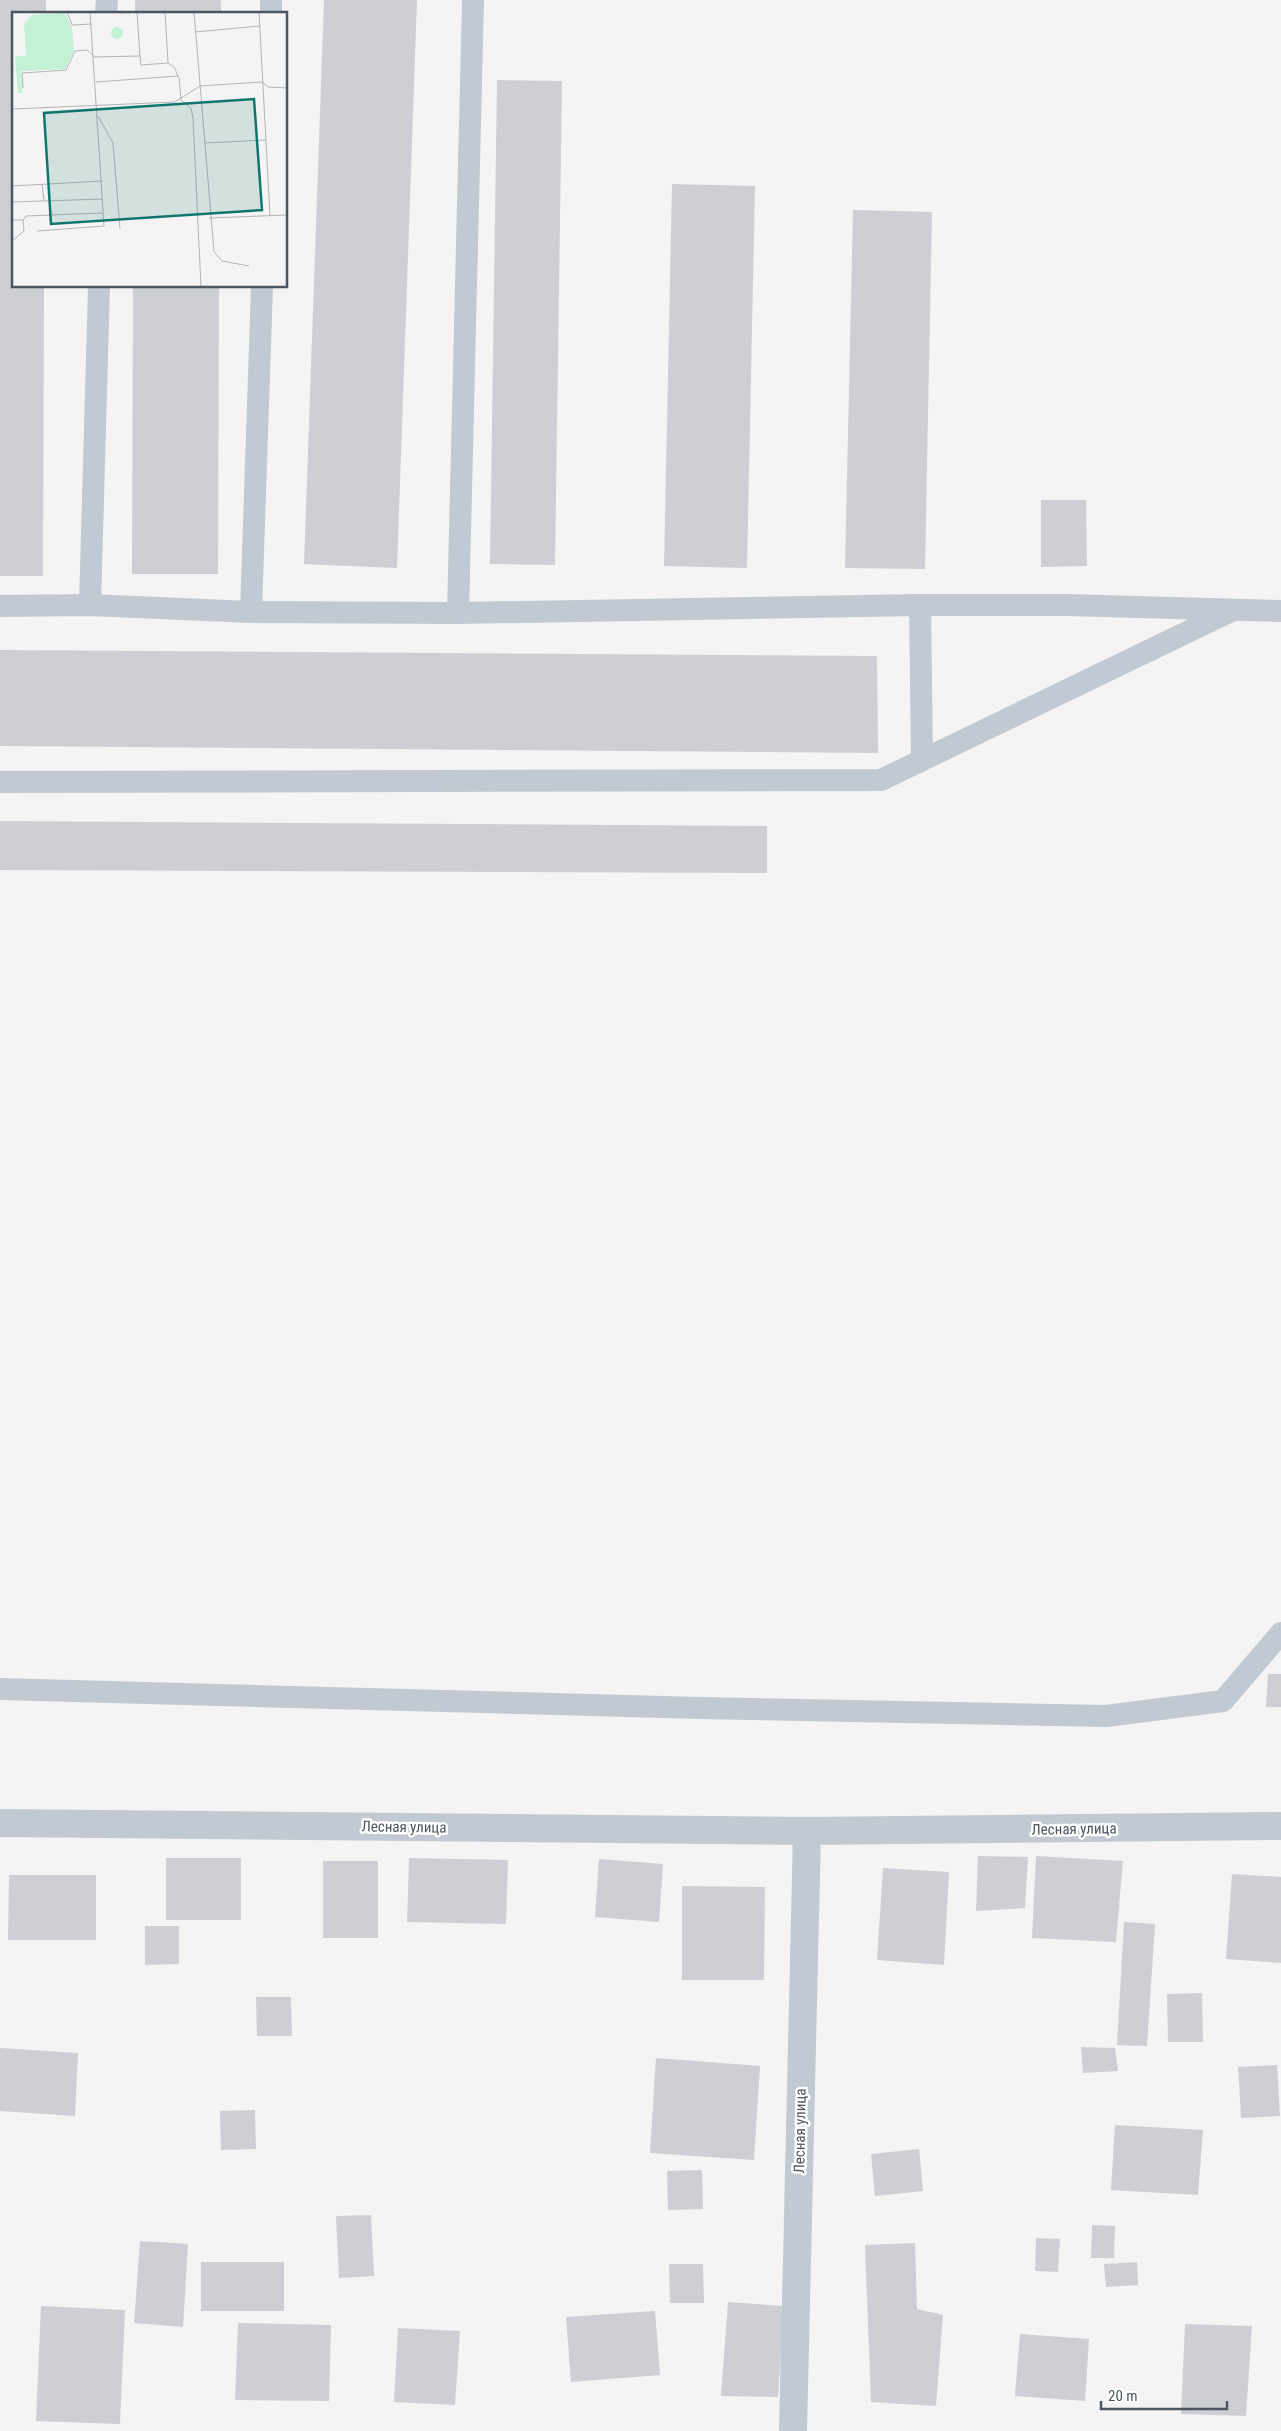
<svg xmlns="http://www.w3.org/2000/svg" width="1281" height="2431" viewBox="0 0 1281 2431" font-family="'Roboto Condensed',sans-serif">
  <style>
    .building { fill: #cdcfd5 }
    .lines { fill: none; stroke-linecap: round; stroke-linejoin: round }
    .service { stroke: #c1cad2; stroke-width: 22 }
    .minor { stroke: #c1cad2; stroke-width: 28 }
    .labels { text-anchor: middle; stroke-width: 5; stroke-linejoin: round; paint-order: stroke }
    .street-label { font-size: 15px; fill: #4a5661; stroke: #fff }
    .inset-road { fill: none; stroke: #b1b4b9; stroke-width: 1 }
    .view { fill: #0f766e; fill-opacity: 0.15; stroke: #0f766e; stroke-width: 2.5 }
    .inset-edge { fill: none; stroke: #4a5661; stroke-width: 2.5 }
  </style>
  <rect width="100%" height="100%" fill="#f5f3f3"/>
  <!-- building -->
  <g class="building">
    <path d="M0,0H46V14H14V286H44L43,576H0Z"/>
    <rect x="135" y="0" width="86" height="14"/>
    <path d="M324,0H417L397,568L304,564Z"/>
    <path d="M497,80L562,81L555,565L490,564Z"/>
    <path d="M672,184L755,186L747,568L664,566Z"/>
    <path d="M853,210L932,212L925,569L845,568Z"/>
    <path d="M133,286H219L218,574H132Z"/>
    <path d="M1041,500H1086L1087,566L1041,567Z"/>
    <path d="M0,650L877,656L878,753L0,746Z"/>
    <path d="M0,821L767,826V873L0,870Z"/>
    <path d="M1268,1674H1281V1707H1266Z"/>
    <path d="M978,1856L1028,1857L1025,1908L976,1911Z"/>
    <path d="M1036,1856L1123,1861L1116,1942L1032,1938Z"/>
    <rect x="166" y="1858" width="75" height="62"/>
    <path d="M409,1858L508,1860L506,1924L407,1922Z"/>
    <path d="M599,1859L663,1864L659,1922L595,1917Z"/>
    <rect x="323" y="1861" width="55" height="77"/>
    <path d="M883,1868L949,1872L944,1965L877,1960Z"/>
    <path d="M1232,1874L1281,1877V1963L1226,1959Z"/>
    <path d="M9,1875H96V1940H8Z"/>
    <path d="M682,1886L765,1887L764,1980H682Z"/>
    <path d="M1124,1922L1155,1924L1147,2046L1117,2045Z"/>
    <path d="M145,1926H179V1964L145,1965Z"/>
    <path d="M1202,1993L1203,2042H1168L1167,1994Z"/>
    <path d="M256,1997H291L292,2036H257Z"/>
    <path d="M1081,2047L1115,2048L1118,2071L1083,2073Z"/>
    <path d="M0,2048L78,2053L75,2116L0,2111Z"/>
    <path d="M656,2058L760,2066L754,2160L650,2153Z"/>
    <path d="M1277,2065L1280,2116L1241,2118L1238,2067Z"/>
    <path d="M255,2110L256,2149L221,2150L220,2111Z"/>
    <path d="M1115,2125L1203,2130L1198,2195L1111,2190Z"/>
    <path d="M919,2149L923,2191L875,2196L871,2154Z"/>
    <path d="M702,2170L703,2209L668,2210L667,2171Z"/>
    <path d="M371,2215L374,2276L339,2278L336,2216Z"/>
    <path d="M1092,2225L1115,2226L1114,2258H1091Z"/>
    <path d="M1036,2238L1060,2239L1058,2272L1035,2271Z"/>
    <path d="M140,2241L188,2244L183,2327L134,2323Z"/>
    <path d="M915,2243L917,2309L943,2315L936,2406L871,2402L865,2245Z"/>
    <rect x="201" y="2262" width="83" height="49"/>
    <path d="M1137,2262L1138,2285L1106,2287L1104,2264Z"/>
    <path d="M669,2264H703L704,2303H670Z"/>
    <path d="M728,2302L784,2306L778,2397L721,2396Z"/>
    <path d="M41,2306L125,2310L120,2424L36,2421Z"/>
    <path d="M655,2311L660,2375L571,2382L566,2317Z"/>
    <path d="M238,2323L331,2325L329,2401L235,2400Z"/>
    <path d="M1185,2324L1252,2326L1246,2416L1181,2414Z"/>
    <path d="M398,2328L460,2331L455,2405L394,2402Z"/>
    <path d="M1020,2334L1089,2339L1085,2401L1015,2396Z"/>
  </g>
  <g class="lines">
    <!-- service -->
    <g class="service">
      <path d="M106,14L107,0"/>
      <path d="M271,14V0"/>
      <path d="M90,605L99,286"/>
      <path d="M920,605L922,760"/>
      <path d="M0,606L90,605L251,612L458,613L920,605H1067L1281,611"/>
      <path d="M251,612L262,286"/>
      <path d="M458,613L473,0"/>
      <path d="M0,782L881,780L1231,611"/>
      <path d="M0,1689L700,1708L1106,1716L1223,1701L1281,1633"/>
    </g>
    <!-- minor -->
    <g class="minor">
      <path d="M0,1823L807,1831L1281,1826"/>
      <path d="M793,2431L807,1831"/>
    </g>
  </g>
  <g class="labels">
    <!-- street labels -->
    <g class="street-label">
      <text transform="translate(404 1827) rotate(1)" y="5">Лесная улица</text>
      <text transform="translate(1074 1829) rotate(-1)" y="5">Лесная улица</text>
      <text transform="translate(800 2131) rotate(-89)" y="5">Лесная улица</text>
    </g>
  </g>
  <!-- overview -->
  <g transform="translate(12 12)">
    <rect width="275" height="275" fill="#f5f3f3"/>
    <path d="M53,1L60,16L62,39L53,57L9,59L10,81H6L3,44H14L12,12L20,3ZM99 21a6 6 0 1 1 12 0a6 6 0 1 1-12 0Z" fill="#c3f1d5"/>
    <path class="inset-road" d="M55,0L60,13L80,12M153,0L156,51M182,0L202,240L210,249L237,254M247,0L258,204M108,1L125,0L128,44M183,20L248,14M84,70L166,64M188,74L250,70L256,75L275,76M11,76L10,61L54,58L63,39L75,38L83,45L128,44L129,53L156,51L162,55L167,66L169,88L179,96L181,106L189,275M0,97L163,90L188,74M86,104L101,131L108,217M193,131L254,128M30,172L32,189M0,174L90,169M0,190L91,187M197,206L275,203M0,208H11L14,204L91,201M25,219L92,214L78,0M0,229L12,219L11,208"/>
    <path class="view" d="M242,87L250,198L39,212L32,101Z"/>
    <rect width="275" height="275" class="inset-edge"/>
  </g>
  <!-- scale -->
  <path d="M1101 2401v8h126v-8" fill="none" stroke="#4a5661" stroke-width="2.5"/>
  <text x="1108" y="2401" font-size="15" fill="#4a5661" stroke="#ffffff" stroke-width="4" paint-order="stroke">20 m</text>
</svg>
